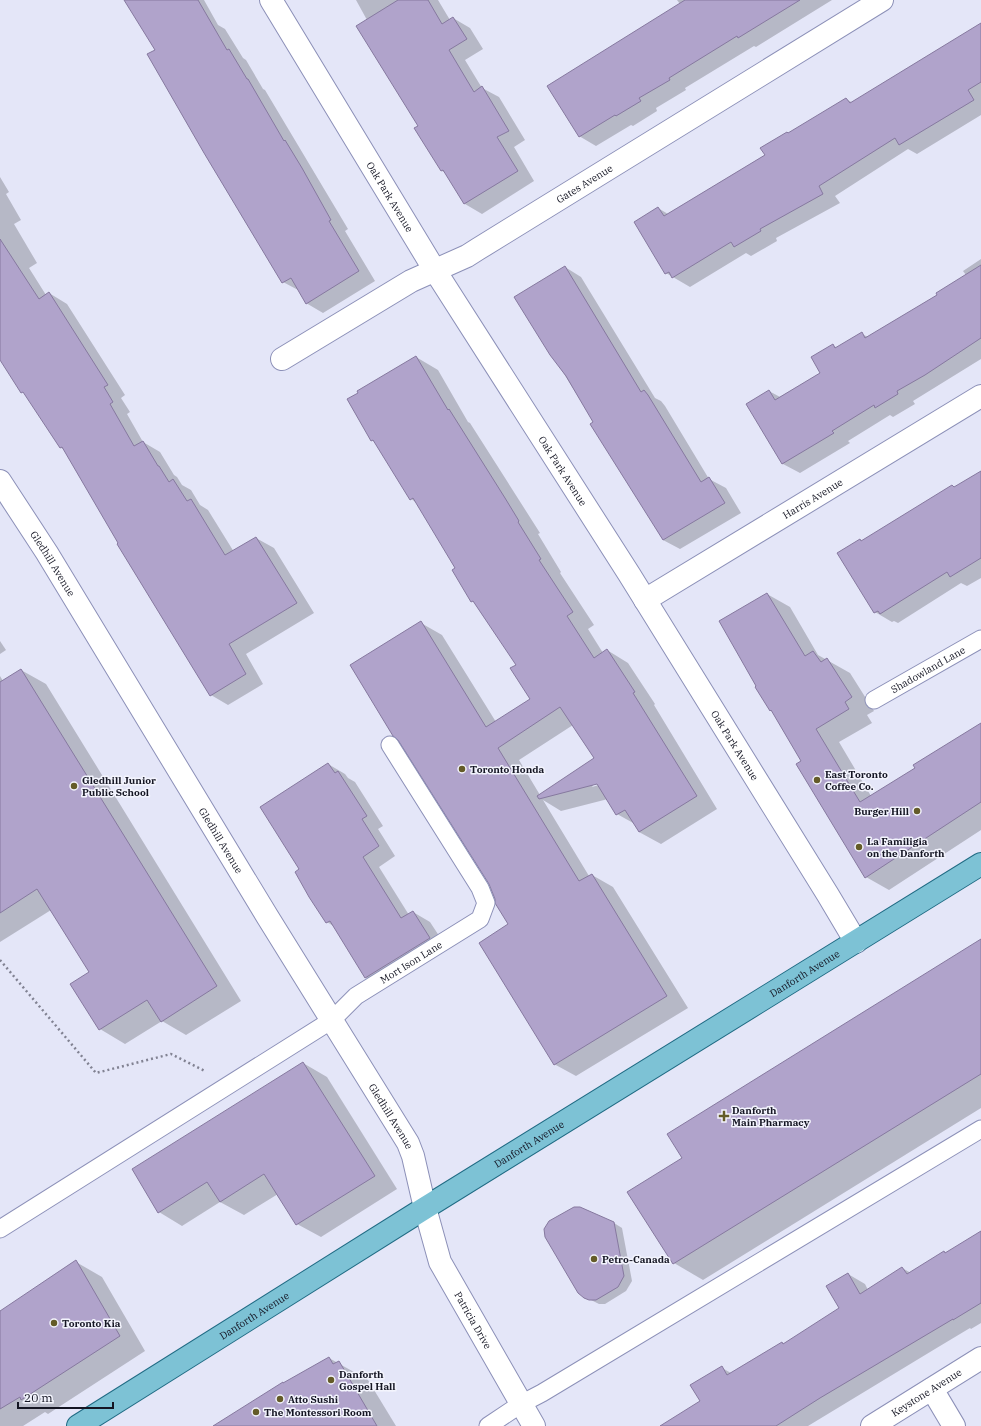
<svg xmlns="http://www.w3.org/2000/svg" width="981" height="1426" viewBox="0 0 981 1426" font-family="'IBM Plex Serif',serif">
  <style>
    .shadow { fill: #0003; fill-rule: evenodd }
    .building { fill: #b0a3cb; stroke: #86799f }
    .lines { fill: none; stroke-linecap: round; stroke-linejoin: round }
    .service-casing { stroke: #8c90b8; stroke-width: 19 }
    .minor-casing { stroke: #8c90b8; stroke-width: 24 }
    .primary-casing { stroke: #206b84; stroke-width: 24 }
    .path { stroke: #818292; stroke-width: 2.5; stroke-dasharray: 2 3; stroke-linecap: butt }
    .service { stroke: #fff; stroke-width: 17 }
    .minor { stroke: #fff; stroke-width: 22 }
    .primary { stroke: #7dc2d5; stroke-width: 22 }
    .poi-dot { fill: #645b28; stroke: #f3f4fd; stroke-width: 1.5 }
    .labels { text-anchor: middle; stroke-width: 3; stroke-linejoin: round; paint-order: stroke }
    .street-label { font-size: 10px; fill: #141523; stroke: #f3f4fd }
    .poi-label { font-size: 10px; font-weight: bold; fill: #141523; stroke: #f3f4fd; text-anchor: start }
  </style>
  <rect width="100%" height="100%" fill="#e4e6f8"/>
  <!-- shadow -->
  <g class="shadow">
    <path d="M126,0H204L218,25L225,29L243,58L246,60L263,89L265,90L348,229L345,231L375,281L323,313L306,303L300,291L283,282L156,50Z"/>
    <path d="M356,0H438L450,20L453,18L470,28L483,49L465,60L482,88L499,97L525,140L514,147L534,181L482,214L465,204L446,173L442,171L416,128L419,126L367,20Z"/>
    <path d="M677,0H832L756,47L754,46L685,88L686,90L656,108L657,111L633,126L631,125L596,146L579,136L680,4Z"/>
    <path d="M981,28V115L917,154L908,149L835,196L840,203L776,238L777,241L751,256L746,253L690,287L666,273L658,208L668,214L767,156L788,134L846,99L853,103Z"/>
    <path d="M0,177L9,192L6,194L21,220L14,224L37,263L29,268L46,295L49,293L67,304L125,395L121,398L130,412L127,414L143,442L160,452L174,475L177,477L182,485L191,490L200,505L208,510L234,552L256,538L274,548L314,613L246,654L263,684L228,705L211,695L64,450L60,447L0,353Z"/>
    <path d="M981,259V359L913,401L915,404L893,417L890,415L848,441L850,443L800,473L783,464L769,391L780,397L821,373L833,345L837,348L862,334L868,337L939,295L966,275L963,271Z"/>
    <path d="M565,267L581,277L655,398L661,401L665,406L709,479L726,488L741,513L680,549L663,540L594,422L516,297Z"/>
    <path d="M416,357L438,370L468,422L470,423L540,533L538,534L561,572L560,573L594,625L588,629L603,653L607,650L628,663L655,704L654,705L717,809L661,844L639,832L635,824L617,814L608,799L561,811L543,800L589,876L592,875L613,887L688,1008L576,1076L554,1064L510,925L421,623L442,635L496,722L531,699L517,665L475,603L472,601L457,568L417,503L411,499L375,442L371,440ZM573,725L595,758L540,795L519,760ZM602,782V784L592,787L594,784Z"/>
    <path d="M981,472V578L967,586L961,583L898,623L894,621L892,622L875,612L862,542Z"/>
    <path d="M767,594L790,607L818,655L850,673L874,711L867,715L872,723L839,742L871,796L917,769L981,724V830L889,890L866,877L802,761L773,712L770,710Z"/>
    <path d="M0,641L6,650L0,654Z"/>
    <path d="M21,670L46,684L241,1001L186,1035L162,1021L125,1044L100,1029L72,984L90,973L51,910L0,942V676L3,681Z"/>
    <path d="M328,764L345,774L348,778L355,782L383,826L378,829L395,856L379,867L409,915L413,912L430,922L447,948L383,987L366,978L335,927L327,922L300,870Z"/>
    <path d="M981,940V1108L703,1280L674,1263L683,1159Z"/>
    <path d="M303,1063L327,1077L397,1189L321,1237L297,1224L278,1194L244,1215L220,1202L182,1226L159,1212Z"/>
    <path d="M614,1223L622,1228L632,1281L626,1291L605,1304H599L585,1297Z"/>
    <path d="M981,1233V1323L971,1329L970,1328L935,1349L808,1426H662L702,1401L722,1368L731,1373L782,1343L784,1344L841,1309L848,1274L865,1284L868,1290L902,1268L911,1273Z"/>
    <path d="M76,1262L102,1277L145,1351L48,1414L45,1412L23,1426H0V1313Z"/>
    <path d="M329,1358L368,1380L396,1426H216Z"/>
  </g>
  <!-- building -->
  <g class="building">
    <path d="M124,0H198L227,50L229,49L247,79H248L284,141L285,140L302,168L331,220L329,221L359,271L306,304L291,278L282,283L204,153L147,54L155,50Z"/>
    <path d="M398,0H428L442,24L453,17L467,39L449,50L474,92L482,86L509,131L497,137L518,171L464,204L443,170L441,171L414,128L418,126L356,26Z"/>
    <path d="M685,0H800L738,38L737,36L669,78L670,80L639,98L641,101L616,116L615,115L579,137L547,86Z"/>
    <path d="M981,23V82L968,90L974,100L899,145L895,138L819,186L823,194L760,229L761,231L734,247L731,242L672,278L669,272L665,274L634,222L658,207L664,216L765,155L760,148L787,132L788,133L846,98L850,103Z"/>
    <path d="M0,239L39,299L49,292L108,385L104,387L113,402L110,404L134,446L143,441L158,466H159L169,482L173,479L187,501L191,499L225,555L256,537L297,603L229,644L246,674L210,696L117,544L118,543L62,447L60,448L23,392L21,393L0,360Z"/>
    <path d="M981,265V338L925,375L897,391L898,394L875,408L874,405L832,431L834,433L782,464L746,404L769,390L775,400L820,373L811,357L833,344L835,348L862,332L865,338L937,295L936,293Z"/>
    <path d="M565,266L641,392L644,390L648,395L701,482L709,477L725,503L663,540L590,424L593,422L566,376L550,355L514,297Z"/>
    <path d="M416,356L448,410L449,409L505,498L519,521L518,522L541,559L539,560L573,612L567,616L594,658L607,649L635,692L633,693L697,796L639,832L625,810L616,815L597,784L539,799L537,796L594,758L560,707L498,748L579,881L592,874L667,996L554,1065L479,943L508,924L495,903V899L489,884L398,740L393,736L350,665L421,621L486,727L530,699L510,668L516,665L473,601L471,602L452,570L455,568L413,498L410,500L373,440L371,441L347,399L358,393L357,391Z"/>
    <path d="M981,471V558L950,577L947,572L880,614L878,611L874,613L837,553L860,539L861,541L952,485L954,487Z"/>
    <path d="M767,593L805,656L813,651L821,662L827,658L852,697L845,702L849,709L816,729L860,802L915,768L913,765L981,723V802L865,878L796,764L801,761L771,710L770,711L755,687L756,686L719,621Z"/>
    <path d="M21,669L217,986L161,1022L147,1000L99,1030L70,984L89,972L37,889L0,913V682Z"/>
    <path d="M328,763L335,773L338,771L367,816L362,819L379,846L363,857L401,918L413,911L430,938L365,978L330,921L326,923L309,897L295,872L299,869L260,807Z"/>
    <path d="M981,939V1074L673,1264L627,1192L682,1158L667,1134Z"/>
    <path d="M303,1062L375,1176L296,1225L264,1174L220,1202L207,1182L158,1213L132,1169Z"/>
    <path d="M574,1207H580L614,1222L624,1276L618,1287L596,1300H589L584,1298L578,1293L545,1237L544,1229L549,1221Z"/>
    <path d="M981,1231V1303L953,1320V1319L820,1398L776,1426H660L700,1401L690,1385L722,1366L727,1375L782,1342L783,1344L839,1308L826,1286L848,1273L860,1294L902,1267L907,1274L944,1251L945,1253Z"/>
    <path d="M76,1260L120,1336L21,1400L20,1397L0,1409V1311Z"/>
    <path d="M329,1357L333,1364L339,1361L377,1426H213L283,1382V1383Z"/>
  </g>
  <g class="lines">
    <!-- service casing -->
    <g class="service-casing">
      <g id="service">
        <path id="s1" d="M874,700L981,639"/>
        <path id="s2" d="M0,1229L332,1020L356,996L480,919L486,903L480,888L390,745"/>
        <path d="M488,1426L521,1404L542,1393L981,1129"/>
      </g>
    </g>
    <!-- minor casing -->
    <g class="minor-casing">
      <g id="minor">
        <path id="s3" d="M271,0L434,269L629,574L828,895L856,942"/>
        <path id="s4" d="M282,359L411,281L467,256L478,249L882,0"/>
        <path id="s5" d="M0,481L47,553L267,916L408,1143L413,1156L425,1208L440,1262L534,1426"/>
        <path id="s6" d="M645,600L981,396"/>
        <path d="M932,1389L954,1426"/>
        <path id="s7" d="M872,1426L981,1358"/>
      </g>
    </g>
    <!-- primary casing -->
    <g class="primary-casing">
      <g id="primary">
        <path id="s8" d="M78,1426L425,1208L981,864"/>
      </g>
    </g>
    <!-- path -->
    <path class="path" d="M0,960L96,1073L171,1054L205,1071"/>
    <!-- service -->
    <use href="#service" class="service"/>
    <!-- minor -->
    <use href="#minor" class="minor"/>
    <!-- primary -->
    <use href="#primary" class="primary"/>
  </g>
  <!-- markers -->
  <g class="poi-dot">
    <circle cx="462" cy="769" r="4"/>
    <circle cx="817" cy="780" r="4"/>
    <circle cx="74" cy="786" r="4"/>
    <circle cx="917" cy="811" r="4"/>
    <circle cx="859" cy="847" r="4"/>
    <path d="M722 1110h4v4h4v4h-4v4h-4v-4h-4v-4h4z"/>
    <circle cx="594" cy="1259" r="4"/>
    <circle cx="54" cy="1323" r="4"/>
    <circle cx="331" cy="1380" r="4"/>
    <circle cx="280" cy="1399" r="4"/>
    <circle cx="256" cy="1412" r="4"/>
  </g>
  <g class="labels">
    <!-- street labels -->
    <g class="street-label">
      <text dy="4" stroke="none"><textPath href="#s4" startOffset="350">Gates Avenue</textPath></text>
      <text dy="4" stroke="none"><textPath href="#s3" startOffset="230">Oak Park Avenue</textPath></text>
      <text dy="4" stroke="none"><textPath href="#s3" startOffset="554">Oak Park Avenue</textPath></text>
      <text dy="4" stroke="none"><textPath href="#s6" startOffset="196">Harris Avenue</textPath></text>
      <text dy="4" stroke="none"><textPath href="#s5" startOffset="98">Gledhill Avenue</textPath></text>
      <text dy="4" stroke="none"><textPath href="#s1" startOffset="62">Shadowland Lane</textPath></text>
      <text dy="4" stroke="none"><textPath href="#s3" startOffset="878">Oak Park Avenue</textPath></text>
      <text dy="4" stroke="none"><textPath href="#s5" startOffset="422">Gledhill Avenue</textPath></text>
      <text dy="4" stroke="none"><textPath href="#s2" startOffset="491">Mort Ison Lane</textPath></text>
      <text dy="4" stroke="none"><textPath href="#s8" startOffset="856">Danforth Avenue</textPath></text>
      <text dy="4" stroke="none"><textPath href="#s5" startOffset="746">Gledhill Avenue</textPath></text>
      <text dy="4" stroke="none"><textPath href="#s8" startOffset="532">Danforth Avenue</textPath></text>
      <text dy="4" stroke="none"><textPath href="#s8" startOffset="208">Danforth Avenue</textPath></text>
      <text dy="4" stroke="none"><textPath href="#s5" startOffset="968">Patricia Drive</textPath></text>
      <text dy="4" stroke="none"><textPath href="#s7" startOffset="64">Keystone Avenue</textPath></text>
    </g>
    <!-- poi labels -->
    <g class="poi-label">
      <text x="470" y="773">Toronto Honda</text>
      <text x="825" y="778">East Toronto<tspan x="825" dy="12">Coffee Co.</tspan></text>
      <text x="82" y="784">Gledhill Junior<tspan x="82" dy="12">Public School</tspan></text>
      <text x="909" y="815" text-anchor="end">Burger Hill</text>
      <text x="867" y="845">La Familigia<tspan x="867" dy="12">on the Danforth</tspan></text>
      <text x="732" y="1114">Danforth<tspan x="732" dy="12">Main Pharmacy</tspan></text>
      <text x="602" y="1263">Petro-Canada</text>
      <text x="62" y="1327">Toronto Kia</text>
      <text x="339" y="1378">Danforth<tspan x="339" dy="12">Gospel Hall</tspan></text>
      <text x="288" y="1403">Atto Sushi</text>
      <text x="264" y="1416">The Montessori Room</text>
    </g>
  </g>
  <!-- scale -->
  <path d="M18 1402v6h95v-6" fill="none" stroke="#141523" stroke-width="2"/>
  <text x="24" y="1402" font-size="12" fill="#141523" stroke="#f3f4fd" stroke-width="3" paint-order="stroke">20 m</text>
</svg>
